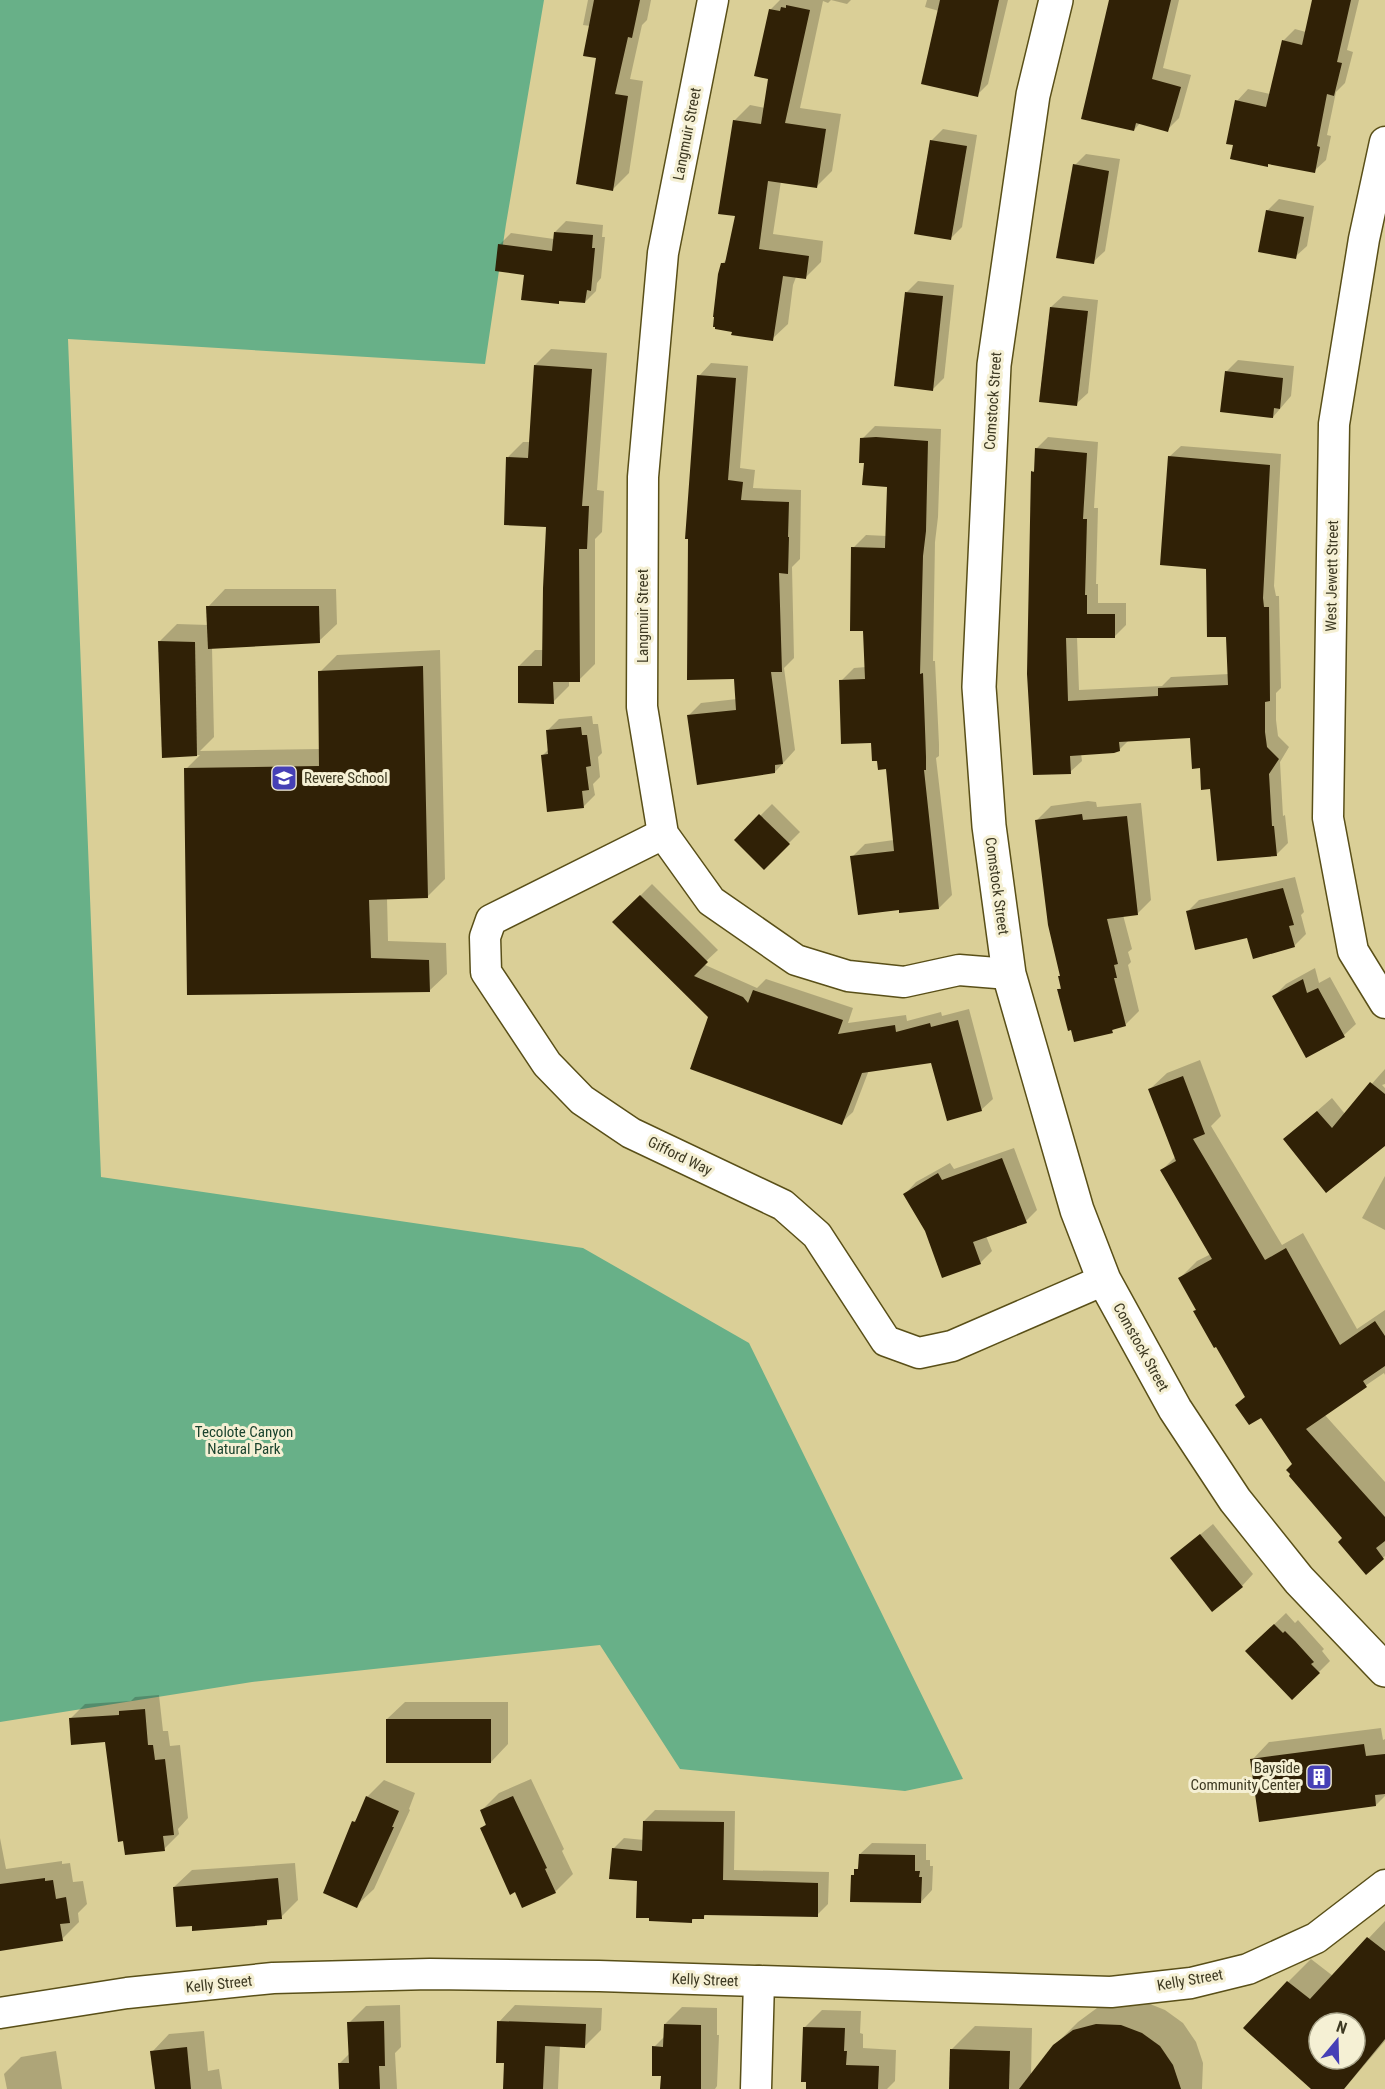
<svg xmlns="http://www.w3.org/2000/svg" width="1385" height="2089" viewBox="0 0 1385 2089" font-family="'Roboto Condensed',sans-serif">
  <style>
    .green { fill: #68b088 }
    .shadow { fill: #0003; fill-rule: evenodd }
    .building { fill: #302106; fill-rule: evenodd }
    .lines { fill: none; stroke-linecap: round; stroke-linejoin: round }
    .minor-casing { stroke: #594f18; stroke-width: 33 }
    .tertiary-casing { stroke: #594f18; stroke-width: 36 }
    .minor { stroke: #fff; stroke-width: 30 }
    .tertiary { stroke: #fff; stroke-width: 33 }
    .labels { text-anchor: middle; stroke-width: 6; stroke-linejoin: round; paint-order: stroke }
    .street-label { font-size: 15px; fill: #3d3922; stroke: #f5f0d4 }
    .poi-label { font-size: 15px; fill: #3d3922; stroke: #f5f0d4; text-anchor: start }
    .park-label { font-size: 15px; fill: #1a432e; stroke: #f5f0d4 }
  </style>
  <rect width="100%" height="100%" fill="#dacf97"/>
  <!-- green -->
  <path class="green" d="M0,0H544L506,224L485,364L68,339L101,1177L583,1248L749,1343L963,1779L905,1791L680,1769L600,1645L252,1682L0,1722Z"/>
  <!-- shadow -->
  <g class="shadow">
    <path d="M588,0H651L647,20L642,25L630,79L643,81L629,173L613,189L598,57L590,26L583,25Z"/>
    <path d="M780,0H851L847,4L831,0L828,3L823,1L800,108L841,114L832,171L817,186L781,181L773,234L823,241L821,262L805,278L796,277L793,285L788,324L772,339L733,330L722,264L728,258L737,215L734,121L750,105L765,108L770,78V10Z"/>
    <path d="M927,0H1008L988,84L977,95L939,11L925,7Z"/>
    <path d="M1111,0H1179L1163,68L1191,75L1179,118L1167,130L1141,122L1134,130Z"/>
    <path d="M1313,0H1359L1347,50L1353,52L1345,83L1336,92L1327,135L1331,136L1326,160L1314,171L1270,162L1267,165L1237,101L1248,89L1270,94L1284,40L1295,29L1306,32Z"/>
    <path d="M943,129L977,135L962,227L950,239L931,141Z"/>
    <path d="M1086,154L1120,159L1105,251L1093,262L1075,165Z"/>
    <path d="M1279,199L1314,206L1307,246L1295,257L1267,211Z"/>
    <path d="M566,221L603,225L602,237H605L601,278L597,283L596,291L585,302L561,300L558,302L500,244L511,233L554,239L555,232Z"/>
    <path d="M918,281L954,285L944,378L933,389L907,292Z"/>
    <path d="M1063,296L1098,300L1088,393L1076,404L1051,307Z"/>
    <path d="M551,349L607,353L597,490L604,491L602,532L595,539V664L579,680H569V686L553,702L519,666L535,650H544L547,525L507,458L523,442H530L535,365Z"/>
    <path d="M1238,360L1294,366L1291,396L1273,417L1226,372Z"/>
    <path d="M711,363L748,366L740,468L755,470L753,488L801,490L800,559L792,567L794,658L784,668L795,750L775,772L688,716L701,703L737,699L699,376Z"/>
    <path d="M875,426L941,429L938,517L935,542L933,661H935L939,744V756L936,758L952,895L939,908H900L852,857L865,844L894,840L888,768L841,681L854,668L866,667L865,629L853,548L866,535L887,536L889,485L865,461L862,439Z"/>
    <path d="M1048,437L1098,442L1094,508H1098L1096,584H1098V603H1126V625L1114,637H1077L1079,690L1162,686L1171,677L1229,674L1228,635L1207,567L1169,457L1181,446L1281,454L1274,586L1276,596H1279L1281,688L1276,693V720L1278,736L1289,747L1280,762L1283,816L1285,815L1288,843L1277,854L1211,788L1201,767L1192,736L1129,740L1119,750L1081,753L1082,761L1070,772L1033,472L1035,469L1037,448Z"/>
    <path d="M225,589H336L337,624L319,641L212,647L214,737L200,751L320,749V672L337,655L440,650L445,879L427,897L387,898L388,941L446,943L447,974L429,991L189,993L186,769L200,755L164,756L160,641L177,624L208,625V607Z"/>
    <path d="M592,716L593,724H598L602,753L598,757L600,777L593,784L595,795L583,807L542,756L549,749L547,731L559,719Z"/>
    <path d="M1088,801L1096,802L1097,807L1141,803L1151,900L1137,914L1123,915L1132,949L1128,952L1131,962L1128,965L1139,1011L1125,1025L1116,1027L1112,1031L1058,990L1062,986L1059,977L1061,975L1037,820L1051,806Z"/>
    <path d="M772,804L800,832L764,868L736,840Z"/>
    <path d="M1295,877L1304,912L1301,915L1306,934L1294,946L1249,936L1187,912L1199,900Z"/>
    <path d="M652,884L718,950L703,964L757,988L766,979L853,1008L848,1023L906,1015L907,1021L941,1012L942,1016L969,1009L993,1099L981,1110L932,1061L869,1070L853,1112L841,1123L710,1016L614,922Z"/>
    <path d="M1315,968L1319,983L1330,977L1356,1024L1344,1035L1306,1056L1274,996L1286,984Z"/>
    <path d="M1200,1060L1221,1116L1211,1126L1282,1245L1303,1233L1357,1329L1385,1310V1375L1384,1373L1324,1414L1385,1482V1556L1366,1572L1261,1416L1237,1405L1246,1396L1180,1278L1197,1261L1211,1254L1161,1171L1176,1156L1150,1089L1167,1073Z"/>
    <path d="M1385,1069V1084L1382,1085L1385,1088V1144L1285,1139L1332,1098L1345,1114Z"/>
    <path d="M1014,1148L1037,1210L1026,1221L986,1236L992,1251L980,1263L926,1231L905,1194L916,1182L950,1163L954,1169Z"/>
    <path d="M1385,1176V1230L1362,1218Z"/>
    <path d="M1213,1524L1253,1574L1242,1586L1172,1558Z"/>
    <path d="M1286,1613L1295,1623L1298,1620L1324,1649L1322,1651L1330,1661L1319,1672L1247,1651Z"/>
    <path d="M159,1695L163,1731H168L170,1746L180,1745L188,1818L178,1829L179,1834L164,1849L107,1741L70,1719L85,1704L131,1701L135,1697Z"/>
    <path d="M405,1702H508V1744L491,1762L387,1719Z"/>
    <path d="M1381,1728L1383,1740L1385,1739V1796L1376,1805L1252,1760L1269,1742Z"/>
    <path d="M531,1779L564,1849L562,1851L573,1874L555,1892L482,1828L487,1823L481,1811L499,1793Z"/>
    <path d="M384,1780L415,1793L409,1809L410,1810L374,1889L356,1906L354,1822L358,1817L367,1797Z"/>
    <path d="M655,1810L735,1811L734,1870L829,1872L828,1904L817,1915L707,1913L703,1918H695L691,1921L638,1879L613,1849L624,1838L644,1840V1821Z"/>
    <path d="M0,1838L6,1869L62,1861V1864L70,1863L73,1882L83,1881L87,1904L78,1913L79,1922L62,1939L0,1948Z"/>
    <path d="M872,1843L926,1844V1860H930V1866H933L932,1890L921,1902L853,1876L860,1865V1854Z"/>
    <path d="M295,1863L298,1900L281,1917L272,1918L267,1923L174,1887L192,1870Z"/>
    <path d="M1385,1921V2041L1344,2089H1313L1288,1982L1311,1959L1333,1976ZM1319,2023H1355V2059H1319Z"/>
    <path d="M1120,2001L1145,2002L1165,2010L1183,2023L1196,2042L1203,2063L1202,2089H950L952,2049L975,2026L1032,2028L1031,2076L1054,2046L1078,2022L1097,2008Z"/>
    <path d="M400,2005L401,2047L395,2053L397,2089H341L340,2063L350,2053L349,2023L366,2006Z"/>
    <path d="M515,2005L602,2008L601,2030L585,2046L560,2045L558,2089H505L506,2062L499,2022Z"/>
    <path d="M682,2007L717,2008V2035H719L717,2086L715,2089H662V2075L654,2047L665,2036V2024Z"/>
    <path d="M822,2010L861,2011L860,2033L863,2034V2048L896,2050L895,2081L887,2089H807L805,2027Z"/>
    <path d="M204,2031L208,2071L219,2069L222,2089H156L152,2052L169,2034Z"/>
    <path d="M56,2051L62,2089H7L4,2074L21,2057Z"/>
  </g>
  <!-- building -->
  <g class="building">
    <path d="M594,0H640L632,38L628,37L615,94L628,96L613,191L576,184L596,58L583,56Z"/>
    <path d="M940,0H999L978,97L921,84Z"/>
    <path d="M1109,0H1171L1152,79L1181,87L1168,132L1136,123L1134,131L1081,119Z"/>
    <path d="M1312,0H1351L1337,62L1342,63L1334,96L1327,94L1317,146L1320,147L1315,173L1268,164V167L1230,159L1233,145L1226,144L1235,100L1266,107L1282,40L1302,45Z"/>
    <path d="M786,5L810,10L785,123L826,129L817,188L768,181L759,249L809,256L806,279L783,276L773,341L731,335L732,332L715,329V327H713L714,317H713L718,274L721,263H725L735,216L718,214L733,120L761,124L768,79L754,76L757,63L769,9L780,11L781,7L786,8Z"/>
    <path d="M930,140L967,146L951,240L914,234Z"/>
    <path d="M1073,164L1109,171L1094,264L1056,258Z"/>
    <path d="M1266,210L1304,217L1296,259L1258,252Z"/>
    <path d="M554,232L593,235L592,248H595L591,291L587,290L585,303L559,301V304L521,300L524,275L495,271L498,244L552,251Z"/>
    <path d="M905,292L943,296L933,391L894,386Z"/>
    <path d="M1050,307L1088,311L1077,406L1039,402Z"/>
    <path d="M534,365L592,369L582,506H589L587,549H579L580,682H553L554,704L518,703V666H542L543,588L546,527L504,525L506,457L528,458Z"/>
    <path d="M1225,371L1283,378L1280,409L1274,408L1273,418L1220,412Z"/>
    <path d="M697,375L736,378L728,480L743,482L741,500L789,502L788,537H789L788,574L779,573L782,672H771L783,764L775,765V773L697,785L687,715L736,710L734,679L687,680L688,539H685Z"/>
    <path d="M876,437L928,441L926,531L923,556L920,674L923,673L926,757V770H924L939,909L899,913V910L858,915L850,856L894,851L886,769L878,770L877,761H872L871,743L841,744L839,680L865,679L863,631H850L851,547L885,548L887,487L862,485L864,463H859L860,438Z"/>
    <path d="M1035,448L1087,453L1083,519H1087L1085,595H1087V614H1115V638H1066L1068,701L1158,696V688L1228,685L1226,637H1207L1206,569L1160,565L1168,456L1270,465L1263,598L1264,607H1269L1270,701L1265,702V732L1267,747L1279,759L1269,774L1272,826H1274L1277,856L1217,861L1210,789L1201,790L1200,768L1192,769L1190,738L1119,742L1120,751L1114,753L1070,756L1071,774L1033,775L1027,674L1031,471L1034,472Z"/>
    <path d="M206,606H319L320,643L208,649Z"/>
    <path d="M158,641L195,642L197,756L162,758Z"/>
    <path d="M423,666L428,898L369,900L371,958L429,960L430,992L187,995L184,768L319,766L318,671Z"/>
    <path d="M581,727L582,735H587L591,766L586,767L589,790L582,791L584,808L547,812L541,755L548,754L546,730Z"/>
    <path d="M759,814L790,844L764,870L734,840Z"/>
    <path d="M1082,814L1083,820L1127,816L1138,915L1107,919L1118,964L1114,965L1117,978H1114L1126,1026L1112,1030L1113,1033L1074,1042L1071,1030L1068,1031L1057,989H1061L1058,976H1060L1048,925L1035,820Z"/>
    <path d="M1283,888L1294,925L1289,926L1295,947L1253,959L1247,938L1195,950L1186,911Z"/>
    <path d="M640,895L708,962L694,976L743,997L748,1003L753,990L843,1020L838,1034L895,1025L896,1032L930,1023L931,1027L958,1020L982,1111L947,1121L931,1063L862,1073L842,1125L690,1069L708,1017L612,922Z"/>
    <path d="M1303,979L1307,993L1318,988L1345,1037L1306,1058L1272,996Z"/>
    <path d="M1183,1076L1205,1134L1193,1139L1265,1260L1286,1248L1340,1345L1375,1321L1385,1336V1366L1363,1381L1367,1387L1306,1429L1385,1517V1541L1376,1548L1384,1559L1366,1575L1338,1542L1342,1538L1289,1476L1290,1474L1286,1470L1292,1464L1261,1418L1249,1425L1235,1405L1245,1397L1216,1347L1214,1348L1193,1311L1196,1310L1178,1278L1212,1259L1160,1170L1176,1161L1148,1089Z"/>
    <path d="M1370,1082L1385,1094V1146L1326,1193L1283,1139L1317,1111L1332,1128Z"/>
    <path d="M1002,1158L1027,1223L973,1242L981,1264L942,1278L925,1231L903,1194L938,1173L942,1180Z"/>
    <path d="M1200,1534L1243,1587L1212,1612L1170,1558Z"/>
    <path d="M1274,1624L1283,1633L1285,1631L1295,1641L1314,1662L1311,1664L1320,1673L1292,1700L1245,1651Z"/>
    <path d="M145,1709L148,1745H153L155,1760L165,1759L174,1835L163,1836L165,1851L125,1855L123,1841L118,1842L105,1742L71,1745L69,1718L119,1715V1711Z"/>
    <rect x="386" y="1719" width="105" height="44"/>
    <path d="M1364,1744L1366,1756L1385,1754V1794L1375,1795L1376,1806L1259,1822L1250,1759Z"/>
    <path d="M366,1796L399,1811L392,1827H394L357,1908L323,1893L352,1821L355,1822Z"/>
    <path d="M513,1796L547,1868L545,1869L556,1893L522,1908L515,1892L510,1895L480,1828L486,1825L480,1810Z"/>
    <path d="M643,1821L724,1822L723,1880L818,1883V1917L704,1915V1919H692V1923L649,1921V1918H636L637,1881L609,1879L612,1848L642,1851Z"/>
    <path d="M859,1854L915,1855V1871H920L919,1877H922L921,1903L850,1902L851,1875H854V1869H858Z"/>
    <path d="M45,1878V1881L53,1880L56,1899L66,1897L70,1923L60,1924L63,1941L0,1951V1884Z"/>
    <path d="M278,1878L282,1919L267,1920V1925L192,1931V1926L176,1927L173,1887Z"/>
    <path d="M1367,1937L1385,1951V2039L1344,2089H1311L1243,2028L1287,1981L1310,1999ZM1319,2023H1355V2059H1319Z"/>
    <path d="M384,2021L385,2066H379L380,2089H339L338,2063H349L347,2022Z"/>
    <path d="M497,2021L586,2024L585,2048L545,2046L543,2089H503L504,2063H496Z"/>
    <path d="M664,2024L701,2025V2089H660L661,2076H652V2046L663,2047Z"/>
    <path d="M1096,2024L1121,2025L1142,2033L1160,2046L1173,2065L1181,2089H1019L1053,2045L1073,2030Z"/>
    <path d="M803,2027L845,2028L844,2051H847L846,2065L879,2066L878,2089H806V2082H801Z"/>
    <path d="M187,2047L191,2089H155L150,2051Z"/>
    <path d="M950,2049L1010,2051L1009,2089H949Z"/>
  </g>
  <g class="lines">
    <!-- minor casing -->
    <g class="minor-casing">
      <g id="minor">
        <path d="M713,0L663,253L643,477L642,707L663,834L711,901L796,960L848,976L904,982L959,970L1009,974"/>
        <path d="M1385,142L1364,239L1334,424L1328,818L1353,951L1385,1003"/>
        <path d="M663,834L491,920L485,937L486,972L547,1064L582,1100L631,1133L783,1205L817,1235L886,1341L919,1353L952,1346L1104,1280"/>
        <path d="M0,2013L127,1993L273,1978L430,1974L599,1976L1111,1992L1191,1983L1248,1969L1316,1938L1385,1885"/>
        <path d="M756,2089L759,1981"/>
      </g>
    </g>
    <!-- tertiary casing -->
    <g class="tertiary-casing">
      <path id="tertiary" d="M1056,0L1033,95L994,365L979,687L989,826L1009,974L1077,1210L1104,1280L1175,1409L1235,1500L1299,1580L1385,1670"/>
    </g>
    <!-- minor -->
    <use href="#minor" class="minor"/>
    <!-- tertiary -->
    <use href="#tertiary" class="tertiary"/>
  </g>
  <!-- icons -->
  <defs>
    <g id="school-square" transform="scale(1.35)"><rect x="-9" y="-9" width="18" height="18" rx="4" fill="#4640b6" stroke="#f5f0d4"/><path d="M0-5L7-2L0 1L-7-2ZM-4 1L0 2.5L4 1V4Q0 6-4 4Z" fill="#fff"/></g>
    <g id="building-square" transform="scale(1.35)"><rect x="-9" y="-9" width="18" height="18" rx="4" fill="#4640b6" stroke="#f5f0d4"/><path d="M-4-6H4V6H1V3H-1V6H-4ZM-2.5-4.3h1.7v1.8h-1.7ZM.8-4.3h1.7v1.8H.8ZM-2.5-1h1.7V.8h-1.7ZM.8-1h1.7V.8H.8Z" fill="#fff"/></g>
  </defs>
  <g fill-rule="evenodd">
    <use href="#school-square" x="284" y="778"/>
    <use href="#building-square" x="1319" y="1777"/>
  </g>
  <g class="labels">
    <!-- street labels -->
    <g class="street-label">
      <text transform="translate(687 134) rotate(-79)" y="5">Langmuir Street</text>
      <text transform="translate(993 401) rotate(-86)" y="5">Comstock Street</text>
      <text transform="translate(1332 576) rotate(-89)" y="5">West Jewett Street</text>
      <text transform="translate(643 616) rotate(-90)" y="5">Langmuir Street</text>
      <text transform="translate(997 886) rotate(82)" y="5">Comstock Street</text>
      <text transform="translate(680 1156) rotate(26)" y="5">Gifford Way</text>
      <text transform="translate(1141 1347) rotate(61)" y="5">Comstock Street</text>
      <text transform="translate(705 1980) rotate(2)" y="5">Kelly Street</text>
      <text transform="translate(1190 1980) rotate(-10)" y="5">Kelly Street</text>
      <text transform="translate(219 1984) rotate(-6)" y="5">Kelly Street</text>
    </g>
    <!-- poi labels -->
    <g class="poi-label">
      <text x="304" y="783">Revere School</text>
      <text x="1300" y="1773" text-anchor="end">Bayside<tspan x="1300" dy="17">Community Center</tspan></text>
    </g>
    <!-- park labels -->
    <g class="park-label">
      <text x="244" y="1437">Tecolote Canyon<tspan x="244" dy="17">Natural Park</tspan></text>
    </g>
  </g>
  <!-- north arrow -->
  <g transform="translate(1337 2041) rotate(19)"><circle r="28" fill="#f5f0d4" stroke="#aba78d" stroke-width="1.5"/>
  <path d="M0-4.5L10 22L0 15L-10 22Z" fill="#4640b6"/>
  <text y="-9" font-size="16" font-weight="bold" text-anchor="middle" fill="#3d3922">N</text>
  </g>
</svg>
